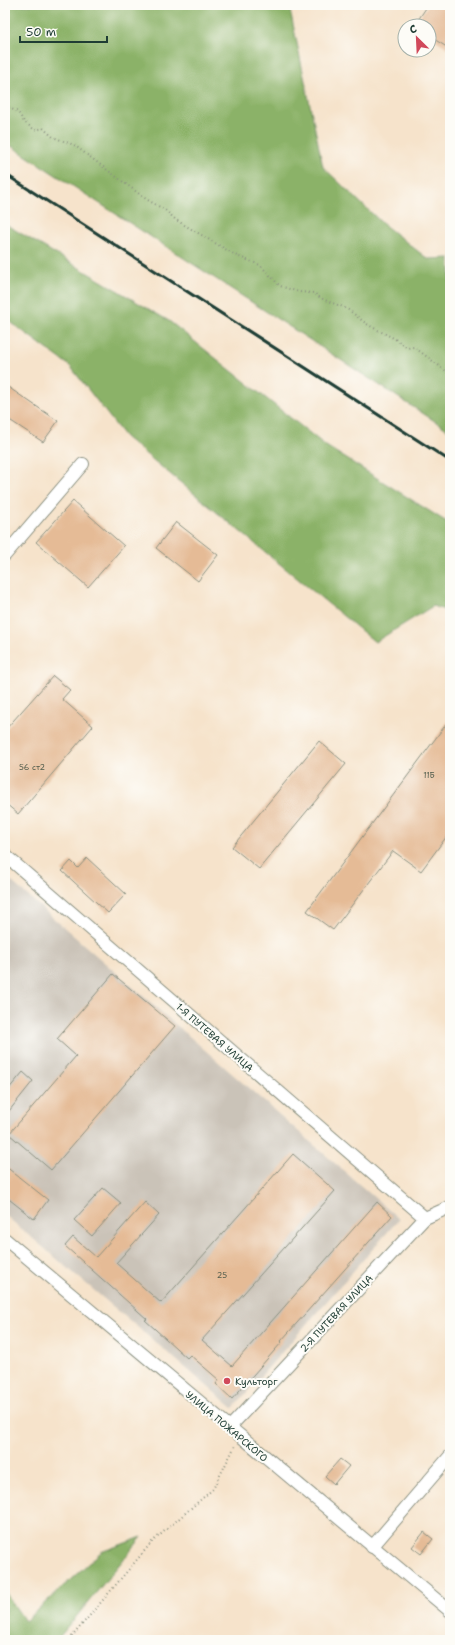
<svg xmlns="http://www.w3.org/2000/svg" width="455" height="1645" viewBox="0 0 455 1645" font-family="'Shantell Sans',sans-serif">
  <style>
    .industrial { fill: #cac3b8 }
    .forest { fill: #8bb268; stroke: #55784e }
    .building { fill: #e5bb96 }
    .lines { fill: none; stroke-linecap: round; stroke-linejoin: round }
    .minor-casing { stroke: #8a9080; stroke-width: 14 }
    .path { stroke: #8a9080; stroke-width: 2; stroke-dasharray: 1 3; stroke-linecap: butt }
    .minor { stroke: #fff; stroke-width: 12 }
    .rail { stroke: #1f3d34; stroke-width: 3 }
    .poi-dot { fill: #d1495b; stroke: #fdfcf7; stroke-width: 1.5 }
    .labels { text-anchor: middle; stroke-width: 4; stroke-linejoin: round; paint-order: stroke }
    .number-label { font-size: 8px; fill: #505c4c }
    .street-label { font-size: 10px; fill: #1f3d34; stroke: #fdfcf7 }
    .poi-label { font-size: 10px; fill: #1f3d34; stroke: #fdfcf7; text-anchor: start }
  </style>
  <rect width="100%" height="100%" fill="#fdfcf7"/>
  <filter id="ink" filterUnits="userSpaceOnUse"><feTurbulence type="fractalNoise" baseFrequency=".025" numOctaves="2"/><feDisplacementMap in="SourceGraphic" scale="8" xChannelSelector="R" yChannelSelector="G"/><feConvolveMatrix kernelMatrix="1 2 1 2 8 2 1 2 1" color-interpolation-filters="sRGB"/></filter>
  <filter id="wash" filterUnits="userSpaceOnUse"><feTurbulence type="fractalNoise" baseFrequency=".012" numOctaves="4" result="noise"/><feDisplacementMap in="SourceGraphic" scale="16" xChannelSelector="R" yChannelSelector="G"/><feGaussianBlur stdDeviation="0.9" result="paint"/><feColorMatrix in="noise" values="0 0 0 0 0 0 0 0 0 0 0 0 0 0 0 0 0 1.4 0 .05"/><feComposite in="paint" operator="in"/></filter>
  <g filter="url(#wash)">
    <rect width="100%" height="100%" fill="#f6e3cb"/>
    <!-- industrial -->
    <path class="industrial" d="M5,876L399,1219L233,1408L5,1215Z"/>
    <!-- forest -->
    <g class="forest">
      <path d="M5,5H289L323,167L383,224L428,259L450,258V431L5,142Z"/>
      <path d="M5,224L169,321L326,446L450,524V612L433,606L375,642L125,437L70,366L5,318Z"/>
      <path d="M142,1537L57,1640H5V1592L25,1621L101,1552Z"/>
    </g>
    <g id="blocks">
      <!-- building -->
      <g class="building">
        <path d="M428,5H450V49L429,36V26H414Z"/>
        <path d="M5,385L58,421L43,442L5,417Z"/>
        <path d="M73,501L124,546L88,587L36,542Z"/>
        <path d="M176,522L218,555L198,581L156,548Z"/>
        <path d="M53,676L70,690L62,699L93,726L18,814L5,803V730Z"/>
        <path d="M450,719V832L421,871L393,851L333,930L307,911Z"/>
        <path d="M319,741L346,764L259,869L232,847Z"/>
        <path d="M87,858L126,894L108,913L62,871L71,861L78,868Z"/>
        <path d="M113,974L175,1026L51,1170L9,1134L76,1056L57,1039Z"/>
        <path d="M23,1072L33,1081L5,1116V1090L7,1091Z"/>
        <path d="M293,1154L335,1191L202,1340L232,1366L377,1202L392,1216L281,1341L282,1342L232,1399L216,1384L219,1380L190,1355L187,1358L145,1320L147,1319L65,1246L73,1237L96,1257L145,1202L159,1215L116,1263L161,1303Z"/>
        <path d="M5,1166L48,1200L34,1219L5,1196Z"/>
        <path d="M103,1188L121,1203L92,1236L74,1220Z"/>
        <path d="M340,1459L349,1466L334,1484L325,1476Z"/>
        <path d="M424,1532L433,1539L421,1554L412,1547Z"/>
      </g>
    </g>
  </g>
  <g filter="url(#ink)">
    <use href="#blocks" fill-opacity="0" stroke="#8a9080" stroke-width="1"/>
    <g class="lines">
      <!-- minor casing -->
      <g class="minor-casing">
        <g id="minor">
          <path d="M5,555L83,464"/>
          <path d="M5,855L425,1218"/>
          <path d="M5,1239L450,1611"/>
          <path d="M229,1428L425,1218L450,1207"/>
          <path d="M372,1547L450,1456"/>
        </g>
      </g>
      <!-- path -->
      <g class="path">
        <path d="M5,106L18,112L24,122L35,130L43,128L53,137L74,145L146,199L165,210L176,220L237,256L260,265L280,286L299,292L314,293C324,302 336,303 347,309C356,315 364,323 372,327C385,334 396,338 407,348L414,347L450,374"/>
        <path d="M69,1640L152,1542L213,1489L235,1446"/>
      </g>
      <!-- minor -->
      <use href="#minor" class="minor"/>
      <!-- rail -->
      <path class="rail" d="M5,174L450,461"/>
    </g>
  </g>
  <!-- markers -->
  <circle class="poi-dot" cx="227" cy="1381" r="4"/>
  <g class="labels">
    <!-- number labels -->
    <g class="number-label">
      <text x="32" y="770">56 ст2</text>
      <text x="429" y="778">11Б</text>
      <text x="222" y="1278">25</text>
    </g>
    <!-- street labels -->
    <g class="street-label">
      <text transform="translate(215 1037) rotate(41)" y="4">1-Я ПУТЕВАЯ УЛИЦА</text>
      <text transform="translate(336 1313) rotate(-47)" y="4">2-Я ПУТЕВАЯ УЛИЦА</text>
      <text transform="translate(227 1426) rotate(40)" y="4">УЛИЦА ПОЖАРСКОГО</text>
    </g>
    <!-- poi labels -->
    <g class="poi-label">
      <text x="235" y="1385">Культорг</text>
    </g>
  </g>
  <!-- margin -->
  <rect width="455" height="1645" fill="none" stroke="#fdfcf7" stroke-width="20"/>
  <!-- north arrow -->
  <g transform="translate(417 38) rotate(336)"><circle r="19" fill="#fdfcf7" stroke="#a4b0a9"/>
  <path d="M0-3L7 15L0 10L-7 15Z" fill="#d1495b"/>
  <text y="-6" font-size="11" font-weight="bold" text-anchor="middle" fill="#1f3d34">С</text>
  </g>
  <!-- scale -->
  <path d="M20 36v6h87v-6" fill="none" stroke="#1f3d34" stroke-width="2"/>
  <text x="26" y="36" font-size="12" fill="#1f3d34" stroke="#fdfcf7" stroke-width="3" paint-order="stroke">50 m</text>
</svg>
